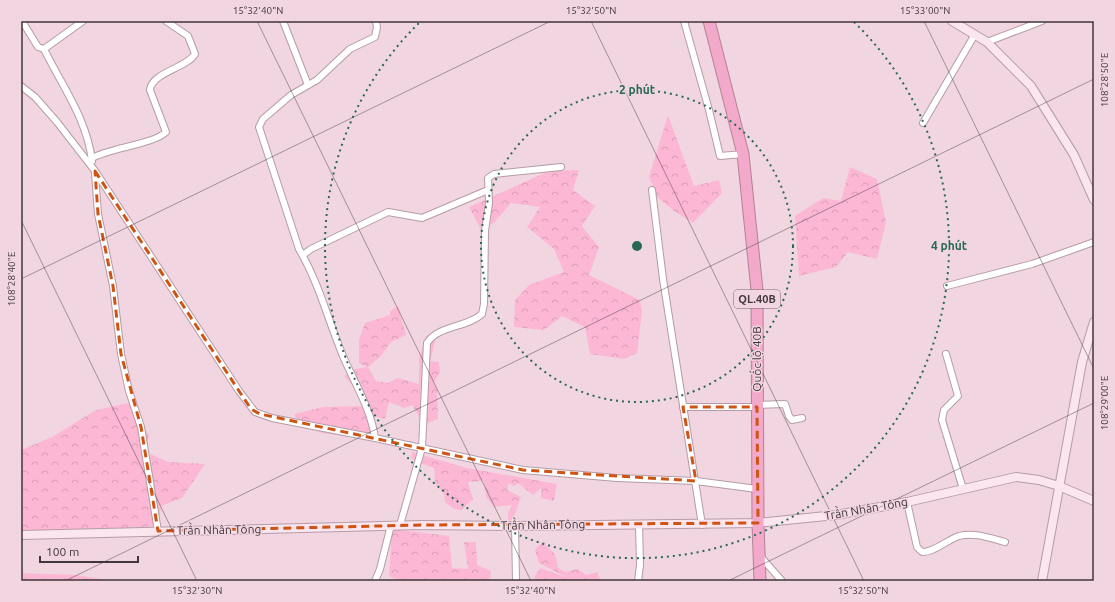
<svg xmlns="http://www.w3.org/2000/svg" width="1115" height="602" viewBox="0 0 1115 602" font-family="Ubuntu,sans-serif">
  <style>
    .forest { fill: url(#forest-crowns) }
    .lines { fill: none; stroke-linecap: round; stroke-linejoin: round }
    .street-casing { stroke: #b59ca6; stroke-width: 8 }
    .secondary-casing { stroke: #b59ca6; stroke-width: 10 }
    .highway-casing { stroke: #b58198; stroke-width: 13 }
    .street { stroke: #fff; stroke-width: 6 }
    .secondary { stroke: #fbe5ef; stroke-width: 8 }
    .highway { stroke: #f3a9ca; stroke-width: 11 }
    .marked { fill: none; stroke: #cf5413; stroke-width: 3; stroke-dasharray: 8 5; stroke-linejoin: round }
    .ticks { fill: none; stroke: #41363a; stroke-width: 1; stroke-opacity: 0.45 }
    .ring { fill: none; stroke: #296856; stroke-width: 2; stroke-dasharray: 2 4 }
    .labels { text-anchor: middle; stroke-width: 3; stroke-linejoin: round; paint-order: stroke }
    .shield { fill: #f1d6e1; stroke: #76666c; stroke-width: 1 }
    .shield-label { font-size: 11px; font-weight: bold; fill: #41363a }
    .street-label { font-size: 12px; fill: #41363a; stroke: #f1d6e1 }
    .centre { fill: #296856; stroke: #f1d6e1; stroke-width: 2 }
    .ring-label { font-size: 12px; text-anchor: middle; font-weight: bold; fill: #296856; stroke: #f1d6e1; stroke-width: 3; stroke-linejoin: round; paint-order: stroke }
    .neatline { fill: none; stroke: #41363a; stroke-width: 1.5 }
    .ticks-label { font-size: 10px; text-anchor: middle; fill: #41363a }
  </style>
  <defs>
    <pattern id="forest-crowns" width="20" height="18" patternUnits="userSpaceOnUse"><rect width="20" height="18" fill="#fcb7d5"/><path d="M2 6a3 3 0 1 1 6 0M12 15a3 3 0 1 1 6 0" fill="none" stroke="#d99eb8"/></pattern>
  </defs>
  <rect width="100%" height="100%" fill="#f1d6e1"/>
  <!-- forest -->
  <g class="forest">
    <path d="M668,115L694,186L719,180L722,193L693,223L674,211L657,197L649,177Z"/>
    <path d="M850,167L877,179L886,222L877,259L848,252L836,267L799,276L795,216L823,198L841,201Z"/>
    <path d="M579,170L573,190L595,206L582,226L599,247L589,275L640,300L642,312L637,353L624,359L590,354L585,327L562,316L544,330L514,327L515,300L529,285L564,272L554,249L527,227L540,207L511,203L493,224L480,228L469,207L549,171Z"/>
    <path d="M398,306L406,335L391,342L381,356L368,367L376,381L388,383L398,378L419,384V359L426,336L431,334L435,342L430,361L439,362L440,372L434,383L437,389L438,419L424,425L412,405L404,408L389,402L385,419L371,415L352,385L344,376L355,369L367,367L359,363V340L365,323L390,315V311Z"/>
    <path d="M129,403L149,435L146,452L168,462L205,464L182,498L161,506L159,526L76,531L21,530V450L52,437L96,410Z"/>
    <path d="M363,406L376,440L322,433L299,424L294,414L323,407Z"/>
    <path d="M412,452L467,468L557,484L554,501L541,498V488L533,495L518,483L514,486L509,483L507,490L521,497L513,519L508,521V513L512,505L494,507L486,497L484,481L468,482L473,499L461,510L454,509L445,502L444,494L435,483L434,468L417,462L411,458Z"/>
    <path d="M392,529L449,536L452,568L468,569L464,542H476L477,565L491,571L490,581H399L389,576Z"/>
    <path d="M542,542L555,554L558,568L565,572L578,569L586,575L597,572L601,581H538L534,578L540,568L566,577L539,563L535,550Z"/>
    <path d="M21,573L77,575L112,581H21Z"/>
  </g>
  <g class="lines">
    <!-- street casing -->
    <g class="street-casing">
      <g id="street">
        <path d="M22,21L38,47L44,49L83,21"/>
        <path d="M283,21L308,85"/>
        <path d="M684,21L709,110L720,156L743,154"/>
        <path d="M987,42L1042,21"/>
        <path d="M44,49C62,86 87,119 92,161"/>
        <path d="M21,86L35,97L57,122L95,171L239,391L255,412L272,418L375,438L523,470L617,478L696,481L757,489"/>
        <path d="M923,123L974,36"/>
        <path d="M92,158C110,148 154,144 166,132L150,90C152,72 187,68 195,54L188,36L166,21"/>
        <path d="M95,173L98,214L113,286L121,354L129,391L141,427L158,531"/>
        <path d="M652,190L663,279L702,525"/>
        <path d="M303,255L311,249L388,212L422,218L488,190"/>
        <path d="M947,286L1032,264L1094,242"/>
        <path d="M946,354L958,396L944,410L942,420L963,489"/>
        <path d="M757,405L785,404L789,416L792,420L802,418"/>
        <path d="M683,407H757"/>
        <path d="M375,438C371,409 354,382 343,356C328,320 319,283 299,249L259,127L263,119L291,95L317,80L350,49L375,37L377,27L376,21"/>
        <path d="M907,502L917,547L922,552C933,553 947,540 959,536C974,532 990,538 1005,542"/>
        <path d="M400,525L422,448L427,343C438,325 467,328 482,314L484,304L485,231L489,203L488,178L494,174L561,167"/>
        <path d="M515,526L516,580"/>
        <path d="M760,556L782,581"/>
        <path d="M375,581L380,569L391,525"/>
        <path d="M638,581L640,565L639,524"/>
      </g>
    </g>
    <!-- secondary casing -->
    <g class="secondary-casing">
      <g id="secondary">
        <path d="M952,21L987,42L1031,86L1074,155L1094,200"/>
        <path d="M21,535L422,525L515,526L758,523L836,515L907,502L1016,477L1039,480L1059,486L1094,501"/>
        <path d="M1042,581L1082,362L1094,322"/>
      </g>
    </g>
    <!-- highway casing -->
    <g class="highway-casing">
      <path id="highway" d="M709,21L743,154L757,290L758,523L760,581"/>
    </g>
    <!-- street -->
    <use href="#street" class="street"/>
    <!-- secondary -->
    <use href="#secondary" class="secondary"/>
    <!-- highway -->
    <use href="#highway" class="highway"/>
  </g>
  <!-- marked area -->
  <path class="marked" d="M95,171L239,391L251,409L260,414L523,470L696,481L683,407H757L758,523L422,525L158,531L141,427L121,354L113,286L98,214Z"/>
  <!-- ticks -->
  <path class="ticks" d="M257,21L531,581M591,21L864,581M924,21L1094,369M21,220L197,581M21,279L551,21M65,581L1094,79M728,581L1094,403"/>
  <!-- distance rings -->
  <g class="ring">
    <circle cx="637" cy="246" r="156"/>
    <path d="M854 22A312 312 0 1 1 420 22"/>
  </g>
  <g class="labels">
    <!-- shield labels -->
    <rect class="shield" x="734" y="290" width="46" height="18" rx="3"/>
    <g class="shield-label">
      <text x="757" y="303">QL.40B</text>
    </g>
    <!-- street labels -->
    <g class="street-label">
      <text transform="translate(757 359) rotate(-90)" y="4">Quốc lộ 40B</text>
      <text transform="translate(866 509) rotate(-10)" y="4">Trần Nhân Tông</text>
      <text transform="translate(543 525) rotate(-1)" y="4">Trần Nhân Tông</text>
      <text transform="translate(219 530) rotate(-1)" y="4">Trần Nhân Tông</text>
    </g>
  </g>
  <circle cx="637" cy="246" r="6" class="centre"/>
  <g class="ring-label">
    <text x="637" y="94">2 phút</text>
    <text x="949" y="250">4 phút</text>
  </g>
  <!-- border -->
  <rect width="1115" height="602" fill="none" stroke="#f1d6e1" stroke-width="44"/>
  <!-- scale -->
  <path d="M40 556v6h98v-6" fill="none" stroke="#41363a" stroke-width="2"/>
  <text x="46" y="556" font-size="12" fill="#41363a" stroke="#f1d6e1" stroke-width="3" paint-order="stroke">100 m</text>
  <rect x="22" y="22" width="1071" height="558" class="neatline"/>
  <g class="ticks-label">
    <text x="258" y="14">15°32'40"N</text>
    <text x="591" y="14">15°32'50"N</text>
    <text x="925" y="14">15°33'00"N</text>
    <text transform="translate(1104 80) rotate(-90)" y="4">108°28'50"E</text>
    <text transform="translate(11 279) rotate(-90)" y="4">108°28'40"E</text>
    <text transform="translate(1104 403) rotate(-90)" y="4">108°29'00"E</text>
    <text x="197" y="594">15°32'30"N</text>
    <text x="530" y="594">15°32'40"N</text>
    <text x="863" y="594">15°32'50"N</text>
  </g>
</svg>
